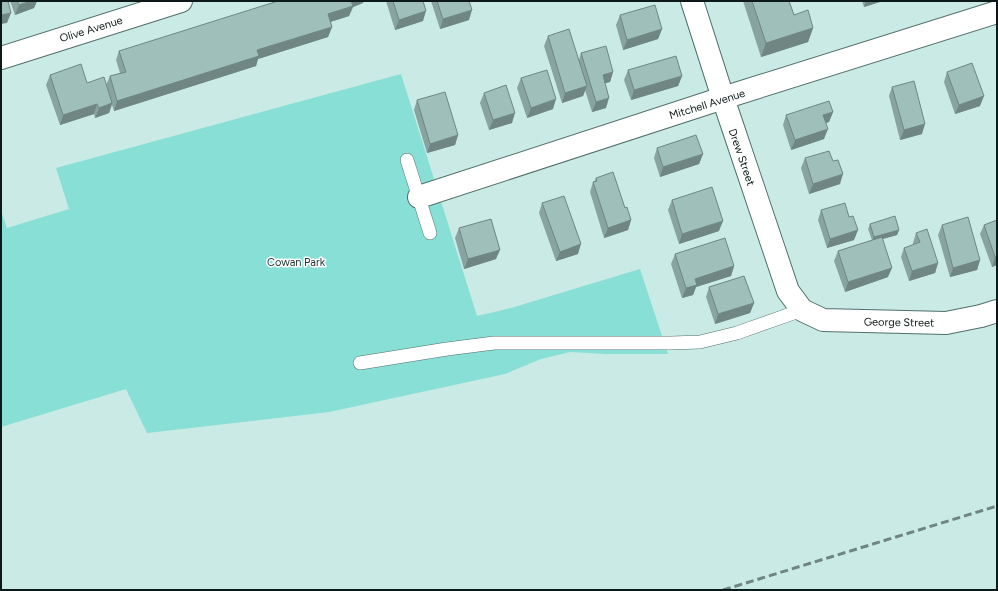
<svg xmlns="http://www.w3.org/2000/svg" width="998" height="591" viewBox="0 0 998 591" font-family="Figtree,sans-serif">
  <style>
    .green { fill: #87dfd5 }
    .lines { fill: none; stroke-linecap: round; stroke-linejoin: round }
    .service-casing { stroke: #516f6b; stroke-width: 14 }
    .minor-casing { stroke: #516f6b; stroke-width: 24 }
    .secondary-casing { stroke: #516f6b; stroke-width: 24 }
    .service { stroke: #fff; stroke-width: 13 }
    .minor { stroke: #fff; stroke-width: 22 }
    .secondary { stroke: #fff; stroke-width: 22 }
    .rail { stroke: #6f8582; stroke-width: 3; stroke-dasharray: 8 4; stroke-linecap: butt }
    .wall { fill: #89a4a0 }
    .shaded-wall { fill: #6f8682 }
    .building { fill: #9fbfba; stroke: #6f8682 }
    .labels { text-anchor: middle; stroke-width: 3; stroke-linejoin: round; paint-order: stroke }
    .street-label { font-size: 11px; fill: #0d1918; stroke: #fff }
    .park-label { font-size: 11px; fill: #1c322f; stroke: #fff }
  </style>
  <rect width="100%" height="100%" fill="#caeae6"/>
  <!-- green -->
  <path class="green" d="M401,74L477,316L511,308L640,269L668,354H606L570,352L541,359L505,374L329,412L147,433L126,389L1,427V211L7,228L69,209L56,168Z"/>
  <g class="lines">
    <!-- service casing -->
    <g class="service-casing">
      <g id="service">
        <path d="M407,160L430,233"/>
        <path d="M360,363L447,349L494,343H671L700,342L737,333L802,310"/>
      </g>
    </g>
    <!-- minor casing -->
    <g class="minor-casing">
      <g id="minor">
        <path d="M692,1L723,98L788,291L802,310L823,320L946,323L981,316L997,311"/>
        <path d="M419,197L723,98L997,12"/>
      </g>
    </g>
    <!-- secondary casing -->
    <g class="secondary-casing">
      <path id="secondary" d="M1,58L181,1"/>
    </g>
    <!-- service -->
    <use href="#service" class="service"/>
    <!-- minor -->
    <use href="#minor" class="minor"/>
    <!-- secondary -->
    <use href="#secondary" class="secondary"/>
    <!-- rail -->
    <path class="rail" d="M723,590L997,506"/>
  </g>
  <!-- wall -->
  <g class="wall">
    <path d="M10,1H37L34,8L15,15Z"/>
    <path d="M386,1H423V21L395,30Z"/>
    <path d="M431,1H469V20L440,29Z"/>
    <path d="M743,1H789L794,15L813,28L808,42L761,57Z"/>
    <path d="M862,1H883L864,7Z"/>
    <path d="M363,3L353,7L349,16L330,22L332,27L328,37L258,59L256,66L114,111L112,105L109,113L95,118L94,114L60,125L46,85L50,75L87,83L106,85L110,76L120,73L116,60L119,51Z"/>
    <path d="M620,15L662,29L658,39L623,50L616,25Z"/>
    <path d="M548,36L579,60L581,53L613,72L610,82L605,83L606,108L592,112L585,90L583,96L562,103L544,46Z"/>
    <path d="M628,70L682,76L678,86L631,100L624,80Z"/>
    <path d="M947,72L980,106L955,114L944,82Z"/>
    <path d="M521,78L553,109L527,118L517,88Z"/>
    <path d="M892,87L922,134L900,140L889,96Z"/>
    <path d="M484,93L512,123L489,130L480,103Z"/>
    <path d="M417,100L458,135L455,145L427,153L414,110Z"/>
    <path d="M833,112L829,122L826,123L824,139L791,150L783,125L786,115Z"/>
    <path d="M657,148L703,154L699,164L660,177L654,158Z"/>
    <path d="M805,158L840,184L809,194L801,168Z"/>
    <path d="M596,178L625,208L631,220L628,230L604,238L590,192L593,182H594Z"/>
    <path d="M672,200L719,231L679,244L668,210Z"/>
    <path d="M542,203L578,254L556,261L539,213Z"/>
    <path d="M821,210L854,240L827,248L818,220Z"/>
    <path d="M997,220V265L992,267L980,234L984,225Z"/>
    <path d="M870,224L899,230L897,235L882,239L888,277L845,292L834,261L838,251L872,240L868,229Z"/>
    <path d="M942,225L980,260L977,270L950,277L938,235Z"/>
    <path d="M459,228L496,259L464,269L455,238Z"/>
    <path d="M916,233L938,263L935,273L909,281L901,257L904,248L913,245V243Z"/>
    <path d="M675,254L734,266L731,276L696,287L693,295L682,298L671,264Z"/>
    <path d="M709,287L754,303L750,313L715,324L706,297Z"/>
  </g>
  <!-- shaded-wall -->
  <g class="shaded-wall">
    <path d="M31,1H37L34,8L15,15L19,5Z"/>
    <path d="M350,1H364L363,3L353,7L349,16L324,24L328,14Z"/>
    <path d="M866,1H883L864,7Z"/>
    <path d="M472,10L469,20L440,29L443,19Z"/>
    <path d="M426,11L423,21L395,30L399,20Z"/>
    <path d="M11,13L7,23L1,24V15Z"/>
    <path d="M332,27L328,37L258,59L256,66L114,111L117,101L257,50Z"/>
    <path d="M813,28L808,42L761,57L766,43Z"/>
    <path d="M662,29L658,39L623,50L627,40Z"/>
    <path d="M613,72L610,82L599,85L603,75Z"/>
    <path d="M682,76L678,86L631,100L634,90Z"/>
    <path d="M587,86L583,96L562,103L565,93Z"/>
    <path d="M984,96L980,106L955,114L959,105Z"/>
    <path d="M609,98L606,108L592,112L596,102Z"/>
    <path d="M556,99L553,109L527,118L531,108Z"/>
    <path d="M112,103L109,113L95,118L99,108Z"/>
    <path d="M97,104L94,114L60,125L63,115Z"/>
    <path d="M833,112L829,122L819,125L823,115Z"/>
    <path d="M515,113L512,123L489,130L493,120Z"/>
    <path d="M925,124L922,134L900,140L904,130Z"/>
    <path d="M828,129L824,139L791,150L795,140Z"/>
    <path d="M458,135L455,145L427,153L430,144Z"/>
    <path d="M703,154L699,164L660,177L663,167Z"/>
    <path d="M843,174L840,184L809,194L813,184Z"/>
    <path d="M631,220L628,230L604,238L608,228Z"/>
    <path d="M723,221L719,231L679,244L682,234Z"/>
    <path d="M858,230L854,240L827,248L830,239Z"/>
    <path d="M899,230L897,235L872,242L874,237Z"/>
    <path d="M581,244L578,254L556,261L560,252Z"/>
    <path d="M500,250L496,259L464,269L468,259Z"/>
    <path d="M997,256V265L992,267L995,257Z"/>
    <path d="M980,260L977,270L950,277L953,268Z"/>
    <path d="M938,263L935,273L909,281L912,271Z"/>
    <path d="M734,266L731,276L696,287L693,295L682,298L686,288L695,279Z"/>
    <path d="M892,268L888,277L845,292L848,282Z"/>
    <path d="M754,303L750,313L715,324L718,314Z"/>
  </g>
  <!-- building -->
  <g class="building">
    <path d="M1,1H8L11,13L1,15Z"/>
    <path d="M17,1H31L19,5Z"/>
    <path d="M278,1H351L353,6L328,14L332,27L257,50L259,56L117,101L110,76L126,72L119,51Z"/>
    <path d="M393,1H423L426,11L399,20Z"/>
    <path d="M437,1H469L472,10L443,19Z"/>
    <path d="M752,1H789L794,15L808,10L813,28L766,43Z"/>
    <path d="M655,5L662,29L627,40L620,15Z"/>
    <path d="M569,29L587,86L565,93L548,36Z"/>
    <path d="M606,46L613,72L603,75L609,98L596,102L581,53Z"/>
    <path d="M676,56L682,76L634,90L628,70Z"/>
    <path d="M972,63L984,96L959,105L947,72Z"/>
    <path d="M81,64L87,83L104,77L112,103L99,108L97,104L63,115L50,75Z"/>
    <path d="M547,70L556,99L531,108L521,78Z"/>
    <path d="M914,81L925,124L904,130L892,87Z"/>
    <path d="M506,85L515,113L493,120L484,93Z"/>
    <path d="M445,92L458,135L430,144L417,100Z"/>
    <path d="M829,101L833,112L823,115L828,129L795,140L786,115Z"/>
    <path d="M696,135L703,154L663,167L657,148Z"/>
    <path d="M829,151L833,161L838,160L843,174L813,184L805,158Z"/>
    <path d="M613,172L625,208L627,207L631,220L608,228L593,182L597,181L596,178Z"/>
    <path d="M712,187L723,221L682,234L672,200Z"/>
    <path d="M564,196L581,244L560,252L542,203Z"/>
    <path d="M845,203L849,217L853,216L858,230L830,239L821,210Z"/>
    <path d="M895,216L899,230L874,237L870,224Z"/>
    <path d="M968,217L980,260L953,268L942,225Z"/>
    <path d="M491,219L500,250L468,259L459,228Z"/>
    <path d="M997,220V256L995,257L984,225Z"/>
    <path d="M927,229L938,263L912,271L904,248L920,242L916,233Z"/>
    <path d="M882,237L892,268L848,282L838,251Z"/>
    <path d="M725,238L734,266L695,279L697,285L686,288L675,254Z"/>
    <path d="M744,276L754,303L718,314L709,287Z"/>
  </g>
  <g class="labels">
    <!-- street labels -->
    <g class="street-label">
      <text transform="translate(91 29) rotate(-17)" y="4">Olive Avenue</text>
      <text transform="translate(707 104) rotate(-17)" y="4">Mitchell Avenue</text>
      <text transform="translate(742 157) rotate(71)" y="4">Drew Street</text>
      <text transform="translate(899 322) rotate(1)" y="4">George Street</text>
    </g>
    <!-- park labels -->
    <g class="park-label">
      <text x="296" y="266">Cowan Park</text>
    </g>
  </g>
  <!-- border -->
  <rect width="998" height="591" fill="none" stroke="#0d1918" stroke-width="4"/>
</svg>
